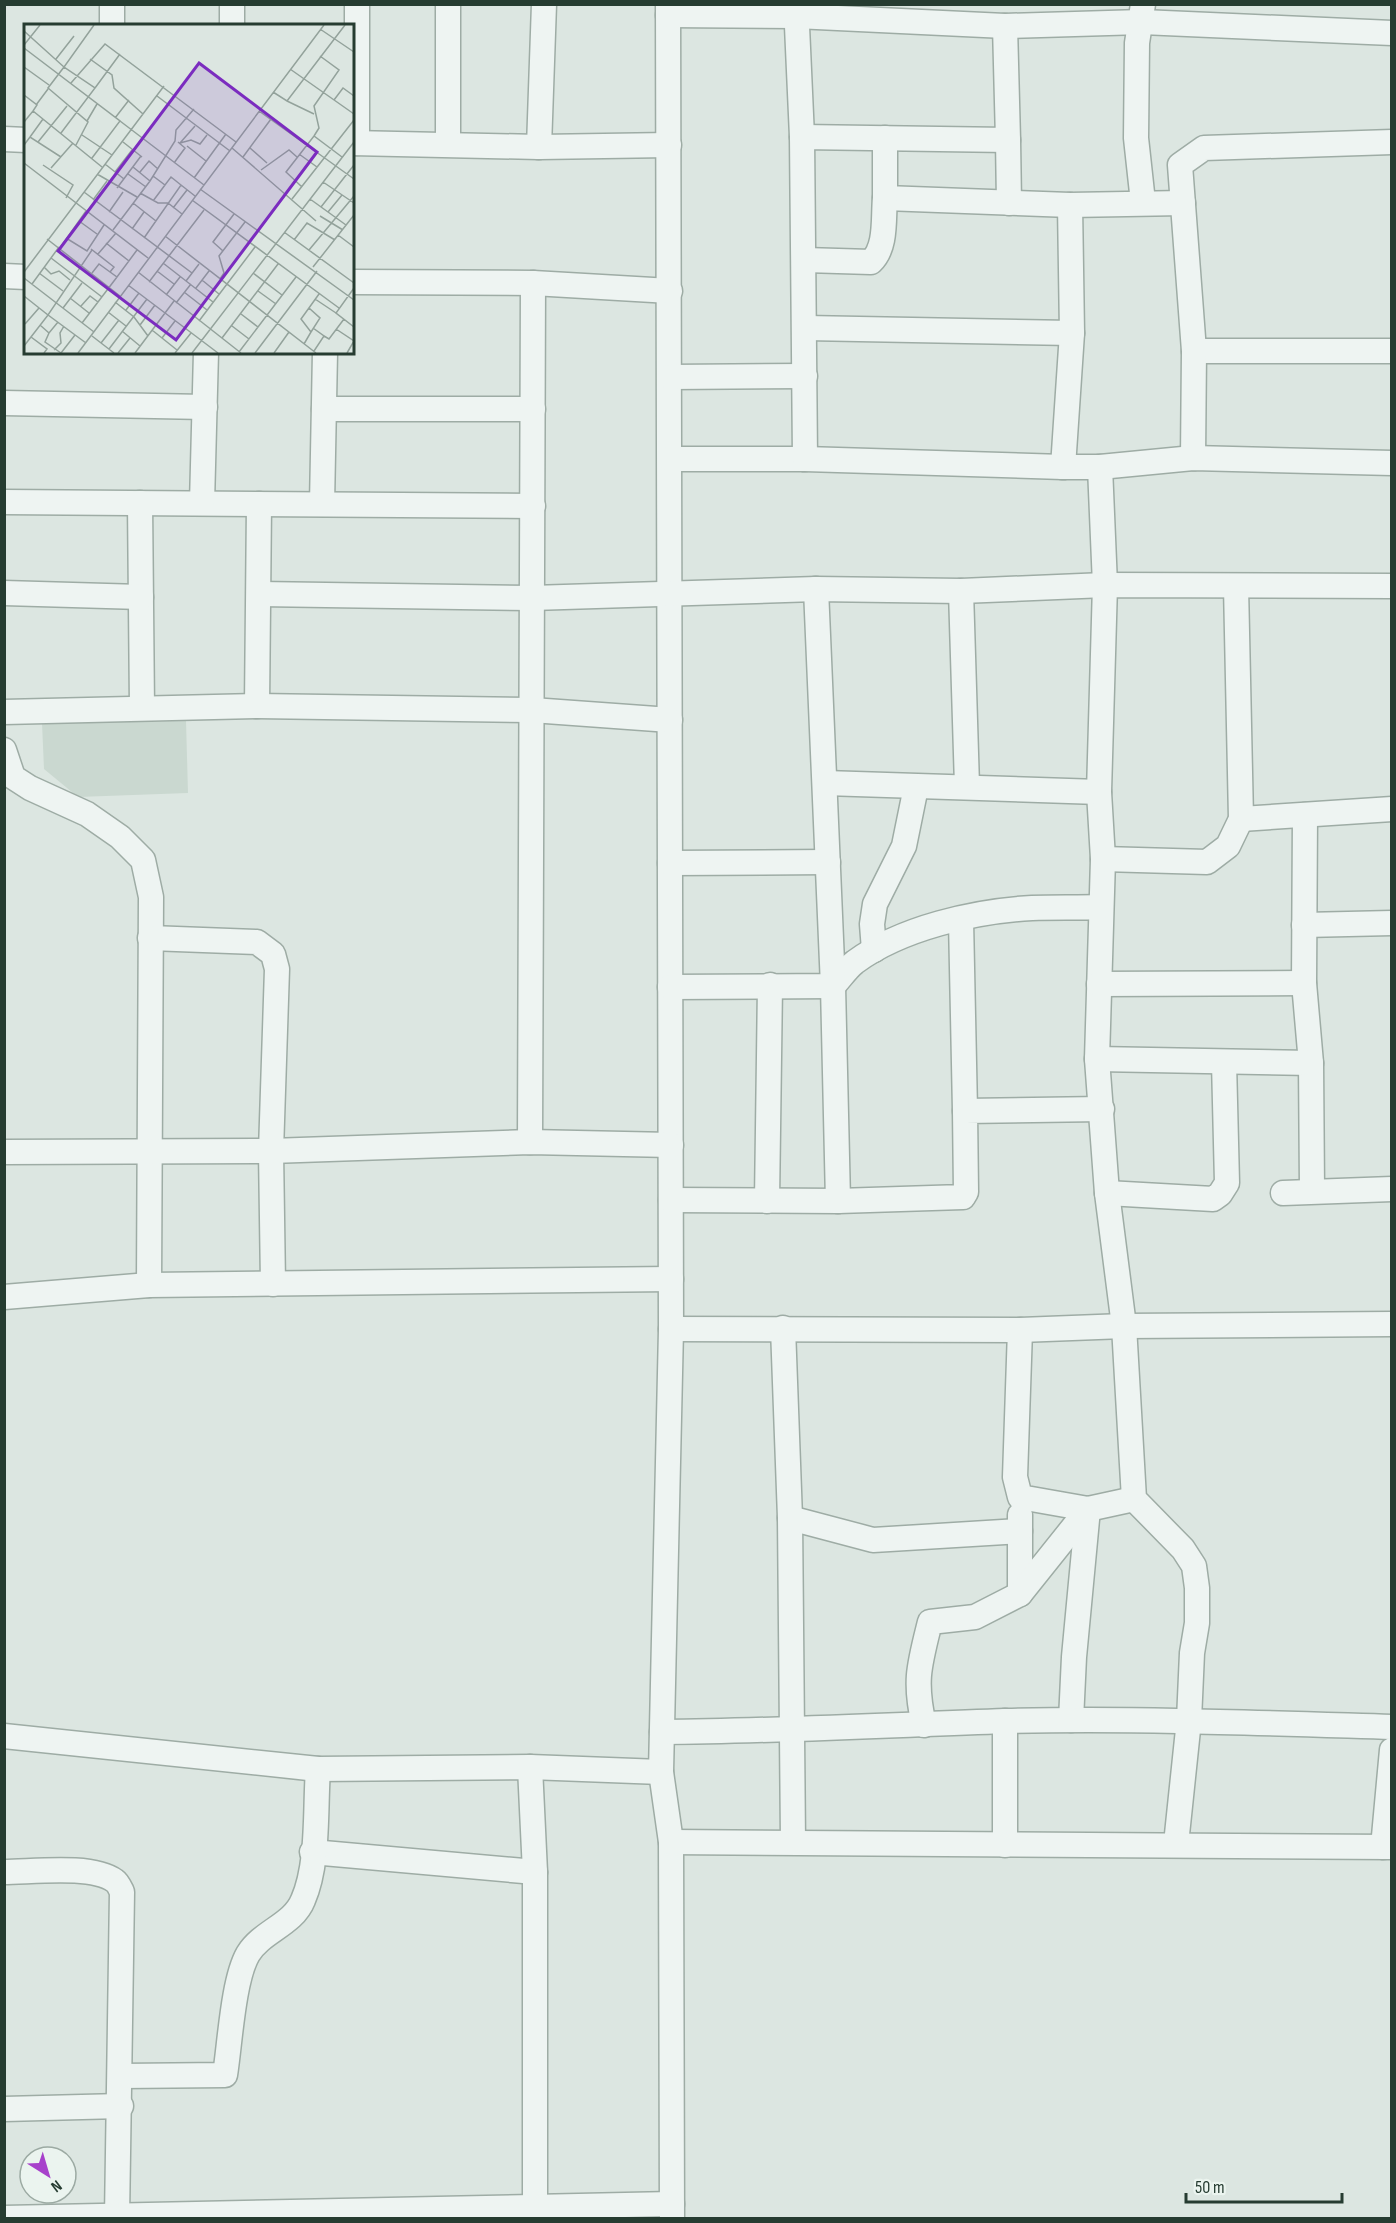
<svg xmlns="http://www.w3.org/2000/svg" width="1396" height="2223" viewBox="0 0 1396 2223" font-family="'Sofia Sans Condensed',sans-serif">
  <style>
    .built { fill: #cad8d0 }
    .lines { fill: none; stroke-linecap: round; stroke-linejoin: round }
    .street-casing { stroke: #9eaca5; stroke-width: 27 }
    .street { stroke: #eef4f2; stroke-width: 24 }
    .inset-road { fill: none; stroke: #93a29b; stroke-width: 1.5 }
    .view { fill: #7b2cbf; fill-opacity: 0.15; stroke: #7b2cbf; stroke-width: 3 }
    .inset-edge { fill: none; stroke: #263c31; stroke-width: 3 }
  </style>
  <rect width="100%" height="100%" fill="#dce6e1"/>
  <!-- built -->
  <path class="built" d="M186,721L188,793L78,797L44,769L42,723Z"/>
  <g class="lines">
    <!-- street casing -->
    <g class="street-casing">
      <g id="street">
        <path d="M232,4V26"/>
        <path d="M448,4V143"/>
        <path d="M668,4L671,1329L661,1772L671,1842L672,2218"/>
        <path d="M796,4L802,137"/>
        <path d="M1143,4L1137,43L1136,138L1143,202"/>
        <path d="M668,15L796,16L1005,26L1142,22L1392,33"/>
        <path d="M112,26V4"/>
        <path d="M885,138V198L1070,205L1183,203"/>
        <path d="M4,139L26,140"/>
        <path d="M1008,140L1009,203"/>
        <path d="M352,143L539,147L669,145"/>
        <path d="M357,143V4"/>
        <path d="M539,147L544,4"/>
        <path d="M805,260L871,262C887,247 883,218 885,198"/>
        <path d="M4,276L26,277"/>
        <path d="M352,282L533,283L670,291"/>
        <path d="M806,328L1072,333"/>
        <path d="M1194,351H1392"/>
        <path d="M670,377L805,376"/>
        <path d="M4,403L205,407"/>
        <path d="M324,409H533"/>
        <path d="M1193,458L1194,351L1180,165L1204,148L1392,142"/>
        <path d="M670,459H805L1063,467H1100L1193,458L1392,463"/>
        <path d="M805,459L802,137L1008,140L1005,26"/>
        <path d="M1063,467L1072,333L1070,205"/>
        <path d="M1100,467L1105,585L1099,792L1103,859L1097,1059L1107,1193L1124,1326L1134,1499L1183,1549L1194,1566L1197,1588V1623L1192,1653L1189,1720L1176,1844"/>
        <path d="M4,502L533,506"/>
        <path d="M140,503L142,708"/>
        <path d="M202,503L206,352"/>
        <path d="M322,504L325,352"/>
        <path d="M961,591L967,786"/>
        <path d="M4,593L141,597"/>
        <path d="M259,594L532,598L816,589L961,591L1105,585L1392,586"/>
        <path d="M257,706L259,504"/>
        <path d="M4,712L257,706L532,710L670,720"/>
        <path d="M4,750L13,777L30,788L87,814L120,837L143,860L151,897L149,1285"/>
        <path d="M825,783L1099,792"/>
        <path d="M1305,815L1304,983L1311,1063L1312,1190"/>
        <path d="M1241,819L1392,809"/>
        <path d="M1103,859L1207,862L1228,846L1241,819L1236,586"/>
        <path d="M670,863L828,862"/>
        <path d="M961,920L965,1111"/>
        <path d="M1304,925L1392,923"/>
        <path d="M150,938L257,942L273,954L277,969L271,1151L273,1284"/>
        <path d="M874,950L872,924L875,904L904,846L916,787"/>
        <path d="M1099,984L1304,983"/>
        <path d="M670,987L833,986C840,979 846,969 855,962C901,928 975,911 1032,908C1055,907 1078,908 1101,907"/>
        <path d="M1097,1059L1311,1063"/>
        <path d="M530,1142L533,283"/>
        <path d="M4,1152L271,1151L530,1142L671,1145"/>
        <path d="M1107,1193L1213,1199L1220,1194L1227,1183L1224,1062"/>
        <path d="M1283,1193L1392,1189"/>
        <path d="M671,1200L838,1201L833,986L816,589"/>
        <path d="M767,1201L770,985"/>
        <path d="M838,1201L963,1197L966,1192L965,1111L1102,1109"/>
        <path d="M4,1297L149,1285L671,1279"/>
        <path d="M783,1328L790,1518L793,1842"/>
        <path d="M671,1329L1020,1330L1124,1326L1392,1324"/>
        <path d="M1020,1330L1015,1477L1020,1497L1088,1509L1134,1499"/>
        <path d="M1020,1515V1594"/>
        <path d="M790,1518L873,1540L1020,1531"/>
        <path d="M1071,1720L1074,1657L1088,1509"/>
        <path d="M1005,1721V1845"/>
        <path d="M924,1725C914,1681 919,1666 930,1622L975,1617L1020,1594L1088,1509"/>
        <path d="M662,1732C777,1731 892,1725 1006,1721C1135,1718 1263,1723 1392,1727"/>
        <path d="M4,1736L318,1769L530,1767L661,1772"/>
        <path d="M530,1767L535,1872V2206"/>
        <path d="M671,1842L1392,1847"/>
        <path d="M1383,1847L1392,1750"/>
        <path d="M312,1852L535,1872"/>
        <path d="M4,1872C32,1872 92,1864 115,1881C118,1883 120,1888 122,1892L117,2218"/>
        <path d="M121,2076L225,2075C230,2043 233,1980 248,1954C262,1931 293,1925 303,1900C319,1864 315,1809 318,1769"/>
        <path d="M4,2109L121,2106"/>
        <path d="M4,2218L672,2204"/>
      </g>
    </g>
    <!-- street -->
    <use href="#street" class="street"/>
  </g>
  <!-- overview -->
  <g transform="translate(24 24)">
    <rect width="330" height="330" fill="#dce6e1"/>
    <path class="inset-road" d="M296,5L330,28M0,7L40,43L24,64L64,98L52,121M0,21L16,1M0,24L96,97L68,134M32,35L50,12M66,35L88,51L90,64L119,90M0,43L25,61M266,45L330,90M47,59L81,20L212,118M71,64L96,30M249,68L263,77L321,1M0,71L13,81L9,87M133,72L206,127M310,76L319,64L330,72M263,77L290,90M12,81L24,65M235,87L330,155M91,94L105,76M63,97L73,80M96,97L180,161M0,98L9,87L78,143M37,109L71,64L40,43L70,1M58,111L88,131M290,112L295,104L290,82L315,46L296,32M6,113L19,95M14,118L43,82M99,118L118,133M156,119L167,116L176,120L183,111M156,119L171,102M0,121L6,113L37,133M163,122L182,137M208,124L292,197M226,124L243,139M275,130L293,143M219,133L247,95M0,139L124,234M150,139L161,124L154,118M81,140L100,155M19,141L49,161L42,174M109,143L126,157M27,144L49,119M237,146L265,126L273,133M91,148L108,126M116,148L125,137L134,145M73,150L113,173M104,150L122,163M129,152L141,161L147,153L157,161M170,154L202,110M299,158L330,179M278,163L262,148L290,112L318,133M93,164L117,132M176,165L330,276M60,168L168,249M116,169L134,179H144L158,190M268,175L330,96M286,175L322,201M69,176L83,157M168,176L315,284M129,177L141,161M109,179L132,197M297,183L330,141M149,184L163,166M85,188L99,168M304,188L318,171M296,192L319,206M55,197L73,210M108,205L120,188M89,206L126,157L151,117L152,106L170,85M260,208L330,259M314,211L330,223M141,212L292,329M42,214L63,227L80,201M120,214L157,161L171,172M23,215L96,272M270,216L283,199L311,216M82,219L105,237M36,224L62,187M67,225L90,243L86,248M285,226L330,172M199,227L189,218L210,190M74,230L92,209M27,234L78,273M139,239L189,278M20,243L27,250L35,247L46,256M289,243L330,191M133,247L150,260M0,248L140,62M114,248L217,329M15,249L39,267M68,249L75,240L93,253L113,226M229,249L258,271M0,254L70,308M196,255L200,249L195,232L221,198M178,256L195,270M162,257L175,240M125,258L180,186M8,260L35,223M104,261L194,329M172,264L185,247M330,264L312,289L330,303M234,267L252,280M160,268L183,286M142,271L156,253M0,272L24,291L68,226M46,274L65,289M291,275L312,289M91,278L110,293L124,312M152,279L167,260M57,282L66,272L74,278M39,284L58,259M285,284L296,294L287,308M102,286L115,269M84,288L102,302M217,290L234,303M175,297L231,223M58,299L93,253M1,300L15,284M16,301L25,309L34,298M116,301L131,281M208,302L225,315M289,304L300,312L290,327M312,305L330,317L323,329M128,306L153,326M98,307L116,322M25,309L21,318L37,329M68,312L90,329M300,312L305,315L320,295M7,313L23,325L20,329M138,314L151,297M198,314L254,240M77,319L95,296M280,320L287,308L277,295L295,270M0,322L24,291L62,319M85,325L123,275M30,326L37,319L36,309L40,302M215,328L272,253M37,329L51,311M54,329L300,1M94,329L106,314M111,329L150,277M151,329L167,309M168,329L330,118M231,329L293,247M250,329L265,308"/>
    <path class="view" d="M175,39L293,128L152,316L34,227Z"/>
    <rect width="330" height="330" class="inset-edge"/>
  </g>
  <!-- border -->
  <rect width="1396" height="2223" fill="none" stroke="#263c31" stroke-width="12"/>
  <!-- north arrow -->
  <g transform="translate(48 2175) rotate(143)"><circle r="28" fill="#ebf4ef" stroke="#9caaa3" stroke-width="1.5"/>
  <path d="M0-4.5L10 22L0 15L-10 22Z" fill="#a741cb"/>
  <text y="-9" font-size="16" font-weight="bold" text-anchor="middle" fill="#263c31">N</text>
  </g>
  <!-- scale -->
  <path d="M1186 2193v9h156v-9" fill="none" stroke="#263c31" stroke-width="3"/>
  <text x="1195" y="2193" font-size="18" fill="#263c31" stroke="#ebf4ef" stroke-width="4.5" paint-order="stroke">50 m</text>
</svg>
